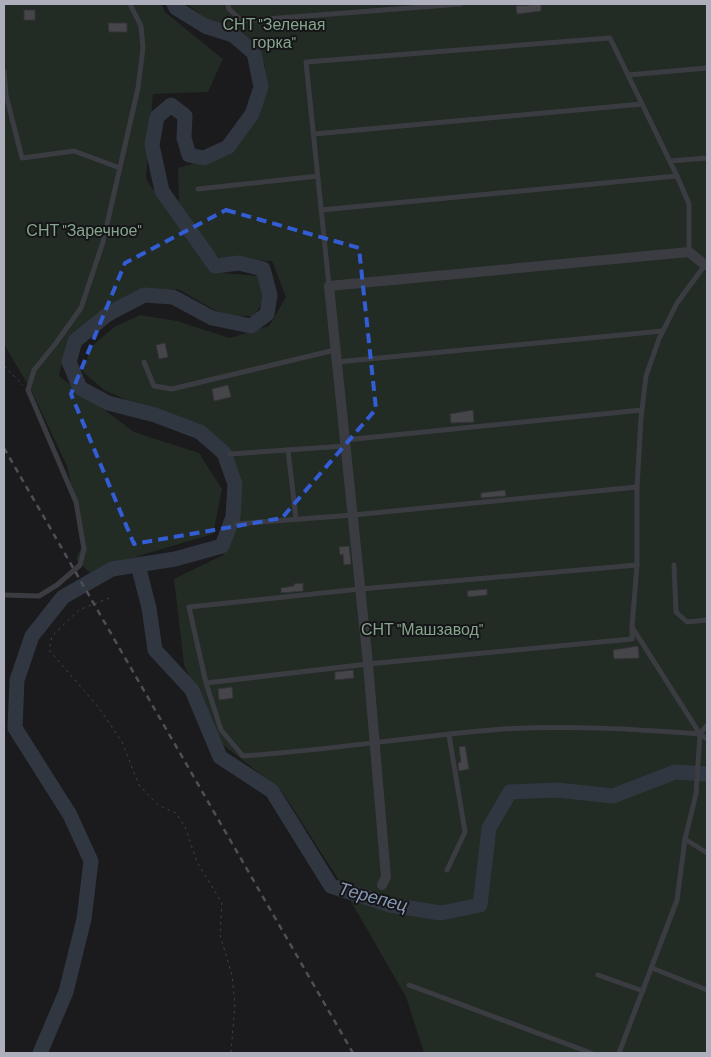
<svg xmlns="http://www.w3.org/2000/svg" width="711" height="1057" viewBox="0 0 711 1057" font-family="Barlow,sans-serif">
  <style>
    .green { fill: #222b24 }
    .lines { fill: none; stroke-linecap: round; stroke-linejoin: round }
    .river { stroke: #303741; stroke-width: 15 }
    .building { fill: #45454a; stroke: #353439 }
    .path { stroke: #414248; stroke-width: 1; stroke-dasharray: 2.5 4; stroke-linecap: butt }
    .service { stroke: #3b3c41; stroke-width: 5 }
    .minor { stroke: #3b3c41; stroke-width: 10 }
    .rail { stroke: #4e4f56; stroke-width: 2.5; stroke-dasharray: 6 5; stroke-linecap: butt }
    .marked { fill: none; stroke: #335dd4; stroke-width: 4; stroke-dasharray: 10 6; stroke-linejoin: round }
    .labels { text-anchor: middle; stroke-width: 4; stroke-linejoin: round; paint-order: stroke }
    .park-label { font-size: 16px; fill: #85a68c; stroke: #161518 }
    .water-label { font-size: 18px; font-style: italic; fill: #8699b5; stroke: #161518 }
  </style>
  <rect width="100%" height="100%" fill="#1b1a1d"/>
  <!-- green -->
  <g class="green">
    <path d="M4,4H162L165,12L223,59L208,92L153,94L146,179L211,272L259,276L265,297L255,316H225L178,289L144,290L103,310L66,345L59,376L134,432L199,453L222,489L213,534L142,555L90,573L76,559L84,541L67,466L32,392L4,344Z"/>
    <path d="M187,4H707V1053H424L406,997L338,879L281,790L223,745L184,665L174,579L223,555L235,520L241,485L232,459L201,428L151,411L104,390L83,372L91,347L114,327L140,315L177,321L230,338L269,326L286,297L272,261L221,259L206,246L179,209L178,168L230,153L258,109L265,64Z"/>
  </g>
  <g class="lines">
    <!-- river -->
    <g class="river">
      <path d="M138,565L149,608L155,650L192,690L220,757L272,791L331,886L390,905L441,913L480,905L489,828L510,792L557,790L613,796L675,772L707,774"/>
      <path d="M40,1053L66,992L84,919L91,861L70,815L15,728L17,680L32,636L63,597L112,569L175,559L222,546L233,517L235,484L224,453L200,432L155,415L108,403L80,388L69,362L75,341L108,314L144,295L173,297L212,318L251,326L267,314L270,295L263,269L239,263L215,266L162,191L152,145L157,117L171,105L185,116L184,138L189,155L204,158L228,147L252,114L261,87L254,53L233,35L205,26L176,8L174,4"/>
    </g>
  </g>
  <!-- building -->
  <g class="building">
    <path d="M541,4V11L517,14L516,6Z"/>
    <rect x="24" y="10" width="11" height="10"/>
    <path d="M108,23H127V32H109Z"/>
    <path d="M165,343L168,357L159,359L156,345Z"/>
    <path d="M228,385L231,397L214,401L212,389Z"/>
    <path d="M473,410L474,422L451,423L450,414Z"/>
    <path d="M505,490L506,496L481,498V493Z"/>
    <path d="M349,546L351,564L344,565L343,554L340,555L339,547Z"/>
    <path d="M303,583V591L281,593V588L294,586V584Z"/>
    <path d="M487,589V595L468,597L467,591Z"/>
    <path d="M638,646L639,658L614,659L613,650Z"/>
    <path d="M353,670L354,678L335,680V672Z"/>
    <path d="M232,687L233,698L219,700L218,689Z"/>
    <path d="M465,746L469,769L459,771L458,763L461,762L459,747Z"/>
  </g>
  <g class="lines">
    <!-- path -->
    <g class="path">
      <path d="M4,366L23,385"/>
      <path d="M109,598L79,610L52,636L49,650L99,708L122,742L139,785L158,805L176,813L185,827L197,862L222,903L220,935L232,975L235,1004L231,1053"/>
    </g>
    <!-- service -->
    <g class="service">
      <path d="M228,4L229,9L242,21L461,4"/>
      <path d="M4,71L6,95L22,158L74,151L120,168"/>
      <path d="M628,75L707,68"/>
      <path d="M314,134L642,104"/>
      <path d="M670,161L707,158"/>
      <path d="M198,189L318,176"/>
      <path d="M321,210L677,176"/>
      <path d="M329,286L306,62L610,38L677,176L689,204V252"/>
      <path d="M144,362L154,386L172,389L335,350"/>
      <path d="M337,362L663,331"/>
      <path d="M345,440L642,410"/>
      <path d="M288,450L296,519"/>
      <path d="M230,454L345,446"/>
      <path d="M236,524L353,515L637,487"/>
      <path d="M637,565L360,589L189,607L206,683L221,730L243,756C330,750 416,736 503,729C568,725 634,729 700,734L707,739"/>
      <path d="M674,565L676,612L687,622L707,620"/>
      <path d="M4,595L39,596L57,585L80,565L84,549L76,502L28,390L34,370L56,343L81,308L103,242L138,88L143,48L141,26L130,4"/>
      <path d="M206,683L368,664L632,639V627"/>
      <path d="M700,734L707,725"/>
      <path d="M685,839L707,853"/>
      <path d="M447,870L465,832L449,735"/>
      <path d="M652,968L707,990"/>
      <path d="M598,975L643,991"/>
      <path d="M409,985L591,1053"/>
      <path d="M619,1053L677,900L685,839L696,794L700,734L632,627L637,565V487L641,418L646,376L659,339L677,303L705,265"/>
    </g>
    <!-- minor -->
    <path class="minor" d="M382,885L386,877L368,664L329,286L689,252L705,265H707"/>
    <!-- rail -->
    <path class="rail" d="M4,448L353,1053"/>
  </g>
  <!-- marked area -->
  <path class="marked" d="M226,210L359,248L376,409L282,518L134,544L71,394L125,263Z"/>
  <g class="labels">
    <!-- park labels -->
    <g class="park-label">
      <text x="274" y="30">СНТ "Зеленая<tspan x="274" dy="18">горка"</tspan></text>
      <text x="84" y="236">СНТ "Заречное"</text>
      <text x="422" y="635">СНТ "Машзавод"</text>
    </g>
    <!-- water labels -->
    <g class="water-label">
      <text transform="translate(373 897) rotate(15)" y="6">Терепец</text>
    </g>
  </g>
  <!-- border -->
  <rect width="711" height="1057" fill="none" stroke="#adb0bc" stroke-width="10"/>
</svg>
